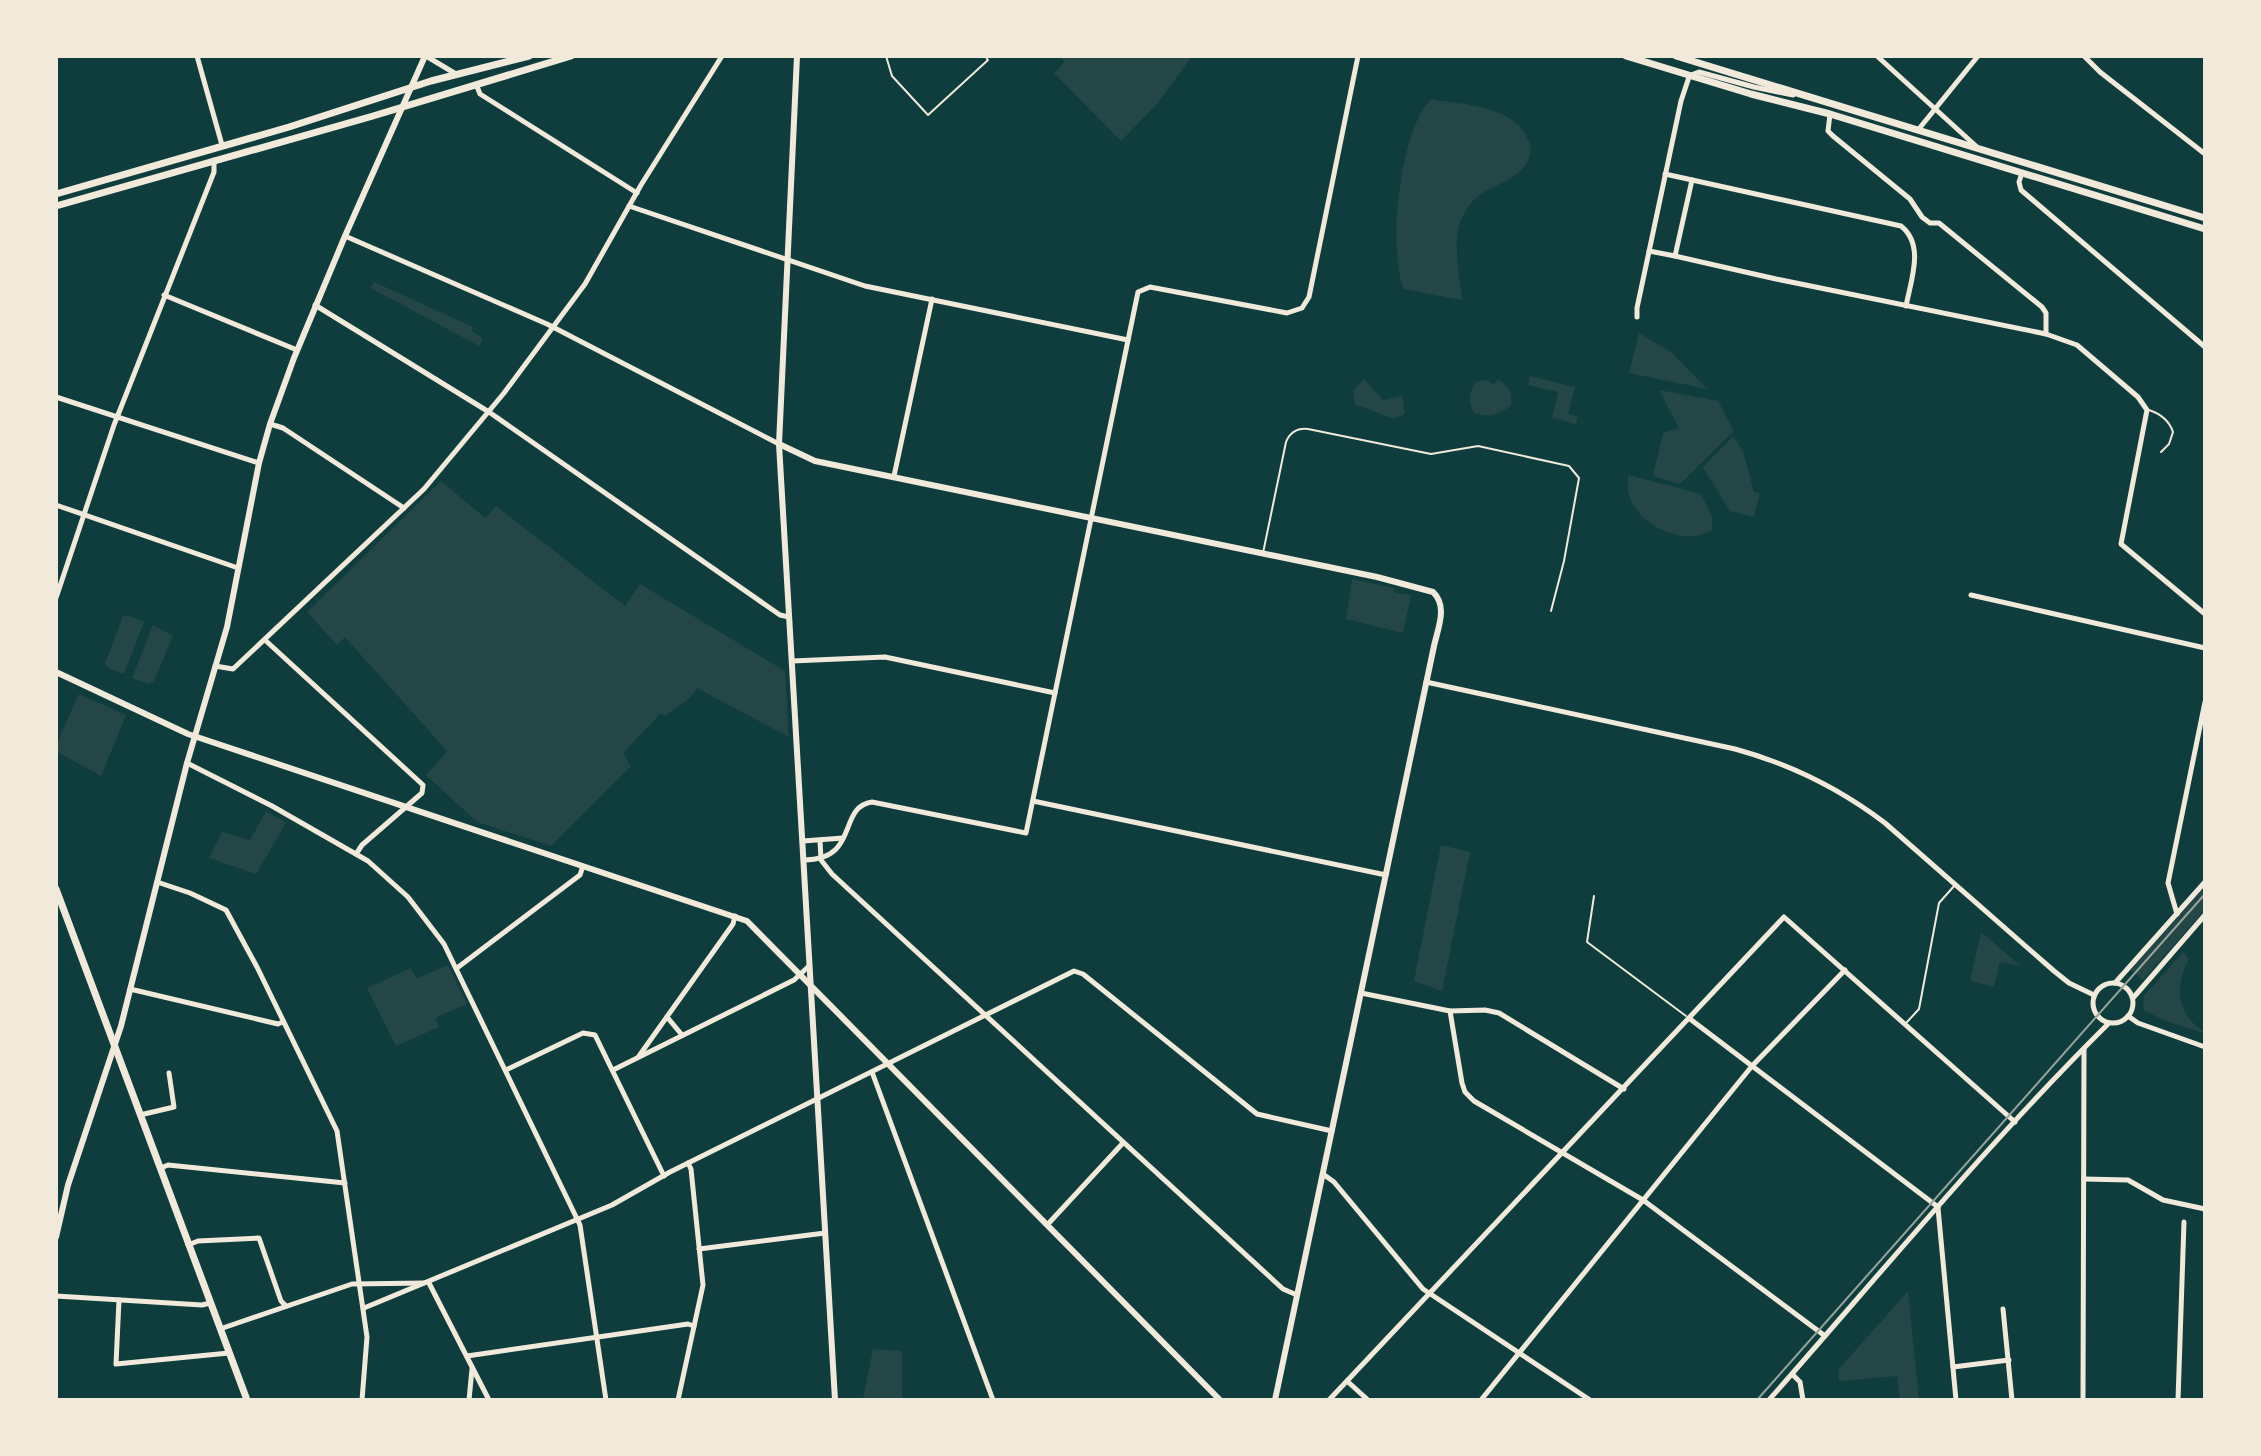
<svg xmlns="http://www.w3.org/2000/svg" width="2261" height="1456" viewBox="0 0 2261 1456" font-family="Figtree,sans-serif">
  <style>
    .green { fill: #244646 }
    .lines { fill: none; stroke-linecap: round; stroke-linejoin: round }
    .service { stroke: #f1e9da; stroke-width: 2 }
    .minor { stroke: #f1e9da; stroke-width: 5 }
    .tertiary { stroke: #f1e9da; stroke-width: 6 }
    .secondary { stroke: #f1e9da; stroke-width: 7 }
    .primary { stroke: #f1e9da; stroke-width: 7 }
    .tram { stroke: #97a49c; stroke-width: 2 }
  </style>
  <rect width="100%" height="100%" fill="#0f3d3e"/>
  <!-- green -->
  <g class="green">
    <path d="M1061,56H1192L1157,104L1121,141L1054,73L1064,62Z"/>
    <path d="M1432,99C1465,106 1515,104 1529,142C1533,152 1529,162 1521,170C1497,192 1478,183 1461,220C1452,239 1460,279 1462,300L1404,289C1387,254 1400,125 1432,99Z"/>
    <path d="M374,282L473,327L471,331L483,338L479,346L371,288Z"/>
    <path d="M1639,333L1671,352L1707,389L1629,373Z"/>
    <path d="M1530,376L1575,387L1568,414L1578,417L1576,424L1552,418L1558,392L1528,385Z"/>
    <path d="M1364,379L1383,400L1402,396L1405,414L1394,419L1355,404L1353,390Z"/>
    <path d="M1498,379C1509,386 1512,392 1511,405C1499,415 1489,418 1474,413C1468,401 1469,394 1475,382L1486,380L1494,385Z"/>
    <path d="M1659,390L1718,401L1734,431L1680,484L1653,476L1663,433L1679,428Z"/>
    <path d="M1733,436L1743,452L1754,492L1760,493L1754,517L1730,511L1703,467Z"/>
    <path d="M1629,475L1701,494L1712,517V530C1678,551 1618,515 1629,475Z"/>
    <path d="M441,481L485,518L496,506L625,606L640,584L785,671L789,737L697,688L691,697L665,716L661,713L623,753L631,766L551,846L477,822L426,775L447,751L345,637L337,645L307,612Z"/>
    <path d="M1352,579L1394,588V592L1411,595L1403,633L1346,619Z"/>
    <path d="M127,615L144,622L124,674L109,668L105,664L123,616Z"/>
    <path d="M153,625L173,636L154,681L149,684L132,678Z"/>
    <path d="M79,694L126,715L101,776L56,751V745Z"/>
    <path d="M266,811L286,823L256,874L209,858L222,832L250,840Z"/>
    <path d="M1441,845L1470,852L1442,991L1414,981Z"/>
    <path d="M2205,886V910L2143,980L2131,970Z"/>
    <path d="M1981,932L2021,966L2000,962L1994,987L1970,981Z"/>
    <path d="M2183,952L2189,959C2178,980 2175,1002 2191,1021C2196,1026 2202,1029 2205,1034L2166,1021L2143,1010L2144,996Z"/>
    <path d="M448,965L467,1004L435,1018L439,1027L396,1046L367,988L411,968L416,979Z"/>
    <path d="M1908,1291L1919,1400H1900L1897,1376L1839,1381L1838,1370Z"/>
    <path d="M873,1349L902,1351V1400H863Z"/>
  </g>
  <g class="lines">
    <!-- service -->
    <g class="service">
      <path d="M886,56L892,76L928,115L988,60L985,56"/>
      <path d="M2149,410C2161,414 2169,420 2173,432L2169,444L2161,452"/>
      <path d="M1263,553L1286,442C1290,432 1297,428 1308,429L1431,454L1478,446L1569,466L1579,478L1564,561L1551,611"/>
      <path d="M1594,896L1587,942L1686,1016"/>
      <path d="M1907,1022L1919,1009L1939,903L1955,885"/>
    </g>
    <!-- minor -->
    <g class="minor">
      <path d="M197,56L222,145"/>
      <path d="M426,56L456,74"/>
      <path d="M1877,56L1977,147"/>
      <path d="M2084,56L2100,72L2205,154"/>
      <path d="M1691,75L1699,72L1754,87L1793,95"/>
      <path d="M476,84L480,94L637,193"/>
      <path d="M1830,114L1828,131L1833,136L1910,199L1922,217L1930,223H1939L2042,307L2046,313V334"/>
      <path d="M1918,130L1978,56"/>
      <path d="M2022,173L2019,182L2021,190L2205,347"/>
      <path d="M1665,174L1901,226C1925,245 1911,280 1906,306"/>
      <path d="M629,206L865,286L1128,340"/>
      <path d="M345,236L547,324L779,444"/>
      <path d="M1649,251L1675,256L1692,180"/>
      <path d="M1675,256L1776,279L2046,334L2077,345L2138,397L2147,410L2121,544L2205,614"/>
      <path d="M164,295L297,350"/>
      <path d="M315,305L489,412L780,615L789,617"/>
      <path d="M1637,317V308L1681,101L1689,77"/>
      <path d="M56,397L259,463"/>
      <path d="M270,424L283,428L404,508"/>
      <path d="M894,476L932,299"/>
      <path d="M56,505L238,568"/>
      <path d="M1971,595L2205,648"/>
      <path d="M56,598L114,425L214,172V160"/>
      <path d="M265,640L423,785L422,793L362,845L356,854"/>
      <path d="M792,661L885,657L1055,693"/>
      <path d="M215,666L233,669L424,489L504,393L585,284L641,185L722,56"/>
      <path d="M1426,682L1735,749C1790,764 1839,788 1885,823L2054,971L2069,983L2094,995"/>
      <path d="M187,763L272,806L368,861L408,897L444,944L580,1225L606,1400"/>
      <path d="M1033,801L1386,875"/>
      <path d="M820,840L821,860L832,874L1283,1289L1297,1295"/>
      <path d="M803,841L843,838"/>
      <path d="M804,860C860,860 837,807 872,802L1026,833L1138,292L1150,287L1287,313L1302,308L1309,297L1358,56"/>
      <path d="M157,882L190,893L226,910L257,967L337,1131L367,1337L362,1400"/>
      <path d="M2177,914L2168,883L2205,702"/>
      <path d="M457,968L580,875L583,866"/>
      <circle cx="2113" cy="1003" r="20"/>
      <path d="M2115,983L2205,882"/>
      <path d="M130,989L278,1024L283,1022"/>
      <path d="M1361,993L1450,1011L1485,1010L1499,1013L1624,1089"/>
      <path d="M2133,998L2205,915"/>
      <path d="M1450,1011L1462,1083L1465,1092L1474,1101L1643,1200L1825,1336"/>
      <path d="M2128,1016L2138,1023L2205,1047"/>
      <path d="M667,1017L682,1035"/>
      <path d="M1690,1019L1938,1207"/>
      <path d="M639,1056L733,924L735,916"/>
      <path d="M506,1070L583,1033L595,1035L664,1176"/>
      <path d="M613,1070L794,980L809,966"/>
      <path d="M872,1072L993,1400"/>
      <path d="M140,1115L174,1107L169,1073"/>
      <path d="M161,1168L168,1165L345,1183"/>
      <path d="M1323,1174L1334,1182L1423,1289L1590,1400"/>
      <path d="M2084,1179L2128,1180L2163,1200L2205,1209"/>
      <path d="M1938,1208L1956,1400"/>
      <path d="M1048,1224L1123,1143"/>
      <path d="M188,1245L198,1241L259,1238L281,1301L286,1306"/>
      <path d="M699,1249L825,1233"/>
      <path d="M429,1283L489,1400"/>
      <path d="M56,1296L202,1305L210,1303"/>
      <path d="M119,1300L116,1364L229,1353"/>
      <path d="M364,1308L612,1205L670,1172L1074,971L1083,974L1257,1114L1332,1131"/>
      <path d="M2003,1309L2012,1400"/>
      <path d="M220,1329L352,1284L424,1283"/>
      <path d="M467,1356L688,1324L694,1326"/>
      <path d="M1953,1367L2009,1360"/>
      <path d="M1792,1374L1800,1382L1803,1400"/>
      <path d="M1347,1381L1368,1400"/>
      <path d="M469,1400L472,1369"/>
      <path d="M678,1400L703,1285L691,1169L688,1163"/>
      <path d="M1329,1400L1784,917L2015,1122"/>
      <path d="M1481,1400L1752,1066L1845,970"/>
      <path d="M1769,1400C1881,1273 1989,1142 2109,1023"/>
      <path d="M2083,1400L2084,1049"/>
      <path d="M2178,1400L2184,1222"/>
    </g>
    <!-- tertiary -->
    <g class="tertiary">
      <path d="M797,56L779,444L835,1400"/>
      <path d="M779,444L815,461L1377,577L1433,592C1448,606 1438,628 1434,646L1275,1400"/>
      <path d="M56,672L188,734L747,921L1220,1400"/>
      <path d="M56,1237L68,1185L121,1026L187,763L227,627L259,463L270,424L294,358L345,236L425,56"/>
    </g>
    <!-- secondary -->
    <path class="secondary" d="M56,889L247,1400"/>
    <!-- primary -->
    <g class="primary">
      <path d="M1626,56L1751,94L1830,114L2205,229"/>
      <path d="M1676,56L2205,218"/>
      <path d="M56,194L289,127L431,81L529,56"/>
      <path d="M56,206L373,116L571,56"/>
    </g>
    <!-- tram -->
    <path class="tram" d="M1757,1400L2205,894"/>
  </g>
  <!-- border -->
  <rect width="2261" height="1456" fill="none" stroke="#f1e9da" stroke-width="116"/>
</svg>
